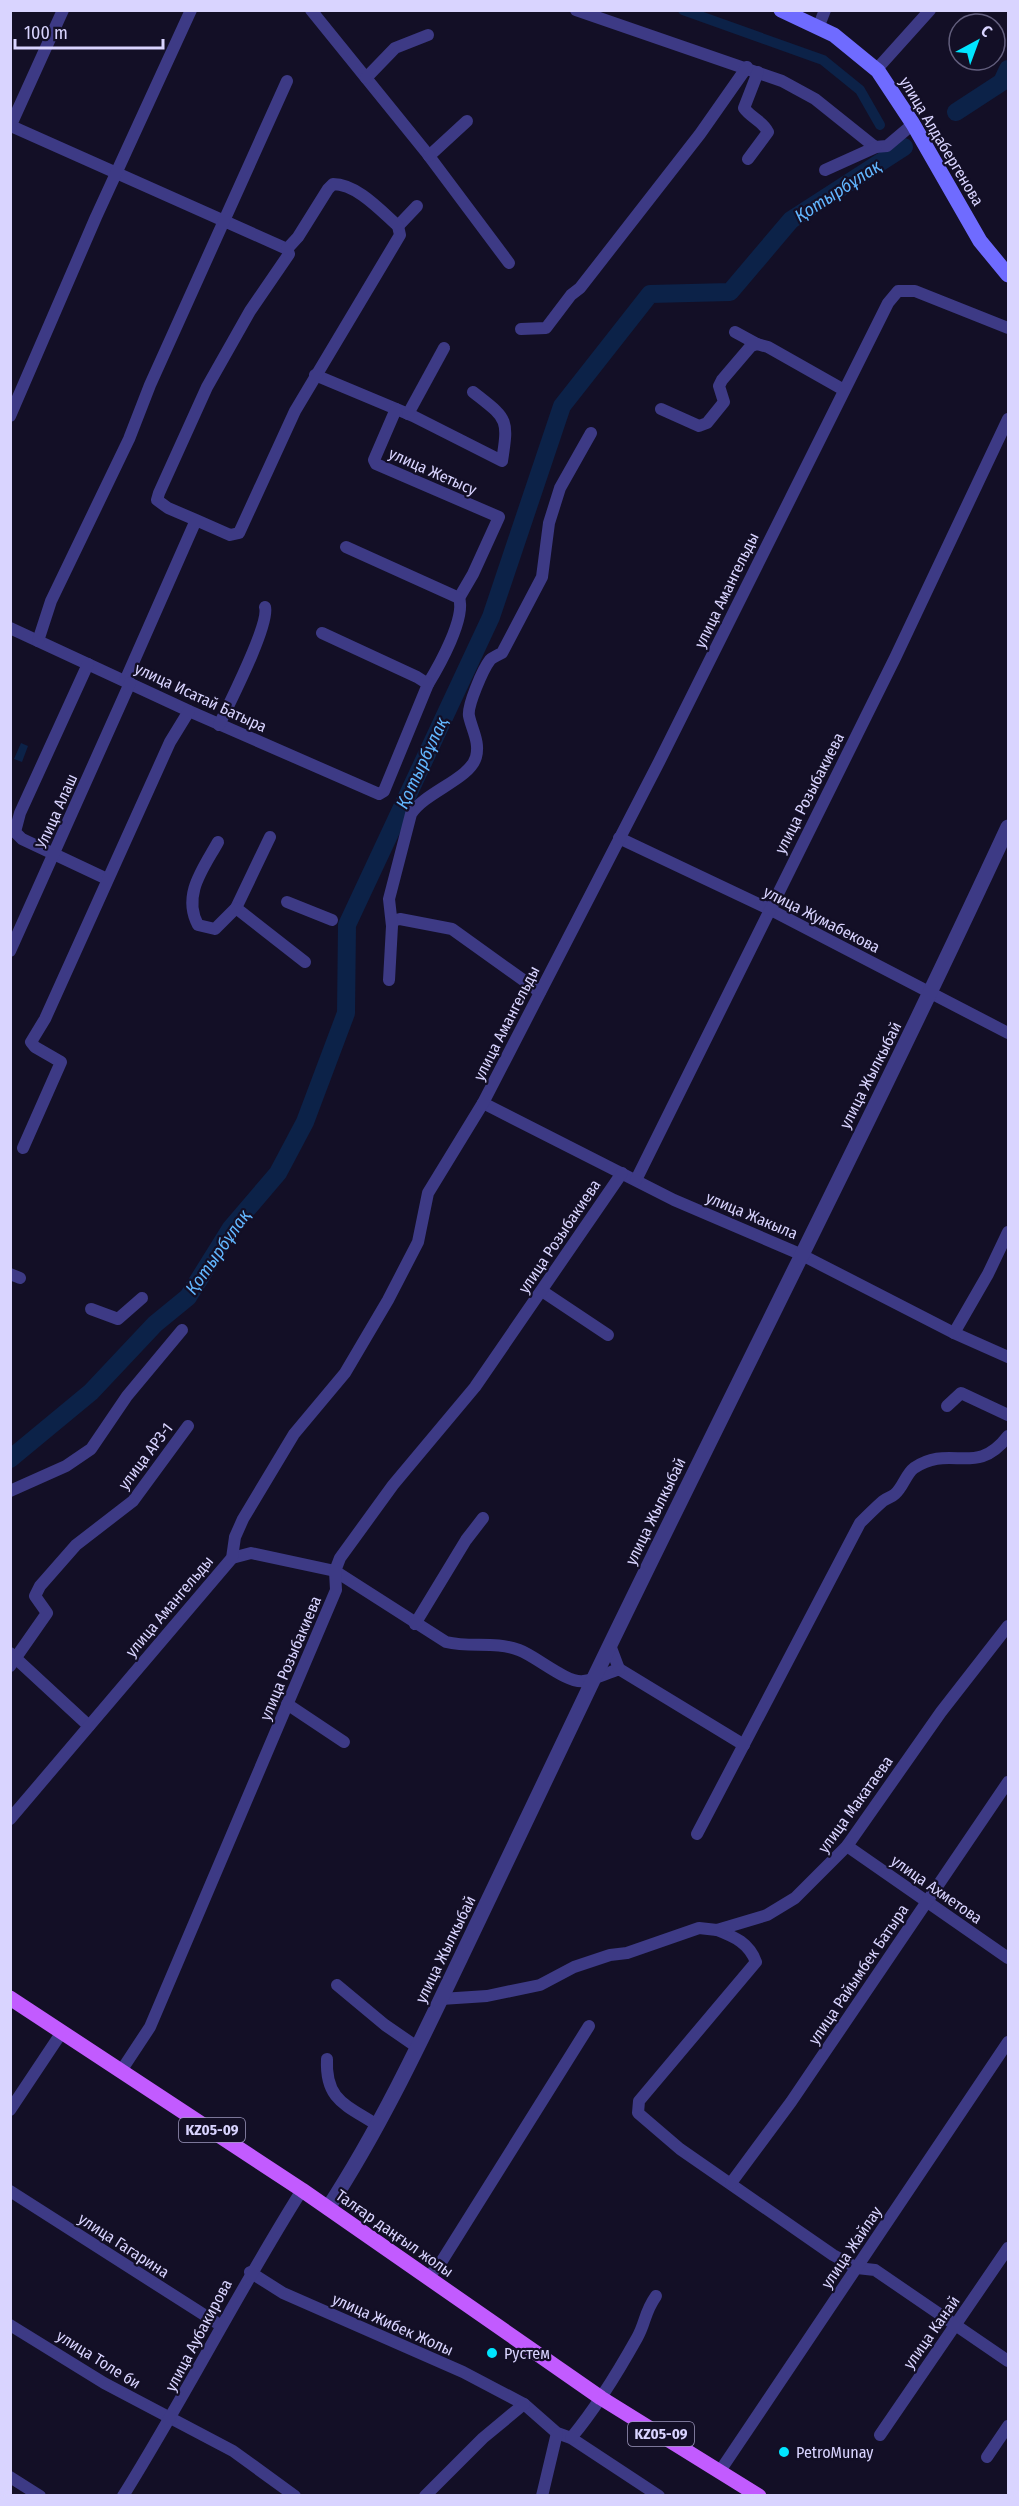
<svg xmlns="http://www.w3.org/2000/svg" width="1019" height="2506" viewBox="0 0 1019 2506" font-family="'Fira Sans Condensed',sans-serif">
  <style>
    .water { fill: #0c2248 }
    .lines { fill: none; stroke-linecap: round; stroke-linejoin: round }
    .canal { stroke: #0c2248; stroke-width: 10 }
    .river { stroke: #0c2248; stroke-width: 18 }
    .minor { stroke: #3d3a85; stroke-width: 12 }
    .tertiary { stroke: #3d3a85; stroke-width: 15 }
    .secondary { stroke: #6f6bff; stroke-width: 15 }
    .primary { stroke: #c25bff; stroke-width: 15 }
    .poi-dot { fill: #00e5ff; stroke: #130f26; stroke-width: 2 }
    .labels { text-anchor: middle; stroke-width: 4.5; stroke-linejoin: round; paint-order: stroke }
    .shield { fill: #130f26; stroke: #9e99be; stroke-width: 1.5 }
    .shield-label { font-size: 15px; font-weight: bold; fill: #d9d4ff }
    .street-label { font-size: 16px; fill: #d9d4ff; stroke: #130f26 }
    .poi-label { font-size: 16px; fill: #d9d4ff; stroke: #130f26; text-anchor: start }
    .water-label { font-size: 18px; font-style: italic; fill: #62b6ff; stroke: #130f26 }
  </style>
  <rect width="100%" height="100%" fill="#130f26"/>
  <!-- water -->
  <path class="water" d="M21,743L28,746L22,762L14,759Z"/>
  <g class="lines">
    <!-- canal -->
    <path class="canal" d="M683,10L823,60L860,90L880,125"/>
    <!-- river -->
    <g class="river">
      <path d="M956,112L1002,82L1008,69"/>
      <path d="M10,1459L91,1392L155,1324L188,1297L231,1228L278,1173L305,1122L346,1013L347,925L491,617L562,406L650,294L730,292L791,220L904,147"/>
    </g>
    <!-- minor -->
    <g class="minor">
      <path d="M311,10L426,152L509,263"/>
      <path d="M576,10L782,81L815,99L875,147L887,146L913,124"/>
      <path d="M818,28L825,10"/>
      <path d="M876,70L930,10"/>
      <path d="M366,78L395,48L428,35"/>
      <path d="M11,126L287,249"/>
      <path d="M10,127L63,10"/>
      <path d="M429,156L467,121"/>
      <path d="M748,159L768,132C763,121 751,118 744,108L758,72"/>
      <path d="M825,170L876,147"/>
      <path d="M398,226L417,206"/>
      <path d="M521,329L546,328L571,295L580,288L700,134L747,67"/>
      <path d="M735,332L757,344"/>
      <path d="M315,375L413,416L502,461C509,417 507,419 473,392"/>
      <path d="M396,409L374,460L376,464L499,517L473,574L459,598"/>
      <path d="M661,409L699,426L707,423L724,402L719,386L722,380L751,346L757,344L768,347L844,390"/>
      <path d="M408,414L444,348"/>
      <path d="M10,416L96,217L191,10"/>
      <path d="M346,547L459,598C466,618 439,666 428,684"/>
      <path d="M10,628L189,711L379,794L384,791L428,684L417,677L322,633"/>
      <path d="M38,641L51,601L129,439L150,385L287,81"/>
      <path d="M88,664L20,813L15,832L22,839L107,879"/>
      <path d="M125,681L196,520L168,508L157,500L159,493L207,387L250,311L289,254L287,249L298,237L328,189L333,184C357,184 381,211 398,226L400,235L295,411L239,533L230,535L196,520"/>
      <path d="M219,725C229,704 270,624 265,607"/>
      <path d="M270,837L236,908L305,962"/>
      <path d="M619,838L769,909L1008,1033"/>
      <path d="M218,842C203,869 182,895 198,925L215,929L236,908"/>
      <path d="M287,902L332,920"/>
      <path d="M392,921L400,919L452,929L540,992"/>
      <path d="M10,951L130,683"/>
      <path d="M389,980L392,926L389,899L411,814C425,792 470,779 476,757C480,742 472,730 469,716C467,706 483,669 490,660C493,657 498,655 502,653L542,577L549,523L560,488L591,433"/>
      <path d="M483,1103L674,1200L800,1254L954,1333L1008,1357"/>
      <path d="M23,1148L61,1062L35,1047L31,1042L45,1019L170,742L189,711"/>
      <path d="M636,1180L895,658L1008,419"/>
      <path d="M10,1274L20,1278"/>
      <path d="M542,1291L608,1335"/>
      <path d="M91,1309L118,1319L142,1298"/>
      <path d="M954,1333L988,1274L1008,1232"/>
      <path d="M947,1406L961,1393L1008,1415"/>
      <path d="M10,1491L66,1466L91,1449L127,1396L182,1330"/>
      <path d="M232,1558L251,1553L335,1571L446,1642C471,1648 494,1641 519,1650C536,1656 567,1684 584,1681C596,1679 608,1673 619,1669L744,1745"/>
      <path d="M415,1624L466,1540L483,1518"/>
      <path d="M610,1645L619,1669"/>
      <path d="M10,1653L89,1726"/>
      <path d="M10,1666L47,1613L35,1596L40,1586L76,1545L133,1501L188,1426"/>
      <path d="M287,1704L344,1742"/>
      <path d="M10,1819L232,1558L235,1537L243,1519L294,1434L345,1373L388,1300L418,1242L428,1193L483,1103L659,762L888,303L898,291H915L1008,328"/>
      <path d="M697,1834L860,1523C867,1516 875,1508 883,1501C887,1498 892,1497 895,1494C903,1487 906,1474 914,1468C951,1443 976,1478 1008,1436"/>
      <path d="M847,1846L1008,1958"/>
      <path d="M717,1930C735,1937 749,1943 756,1962L639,2101L638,2113L680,2149L833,2255L857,2268L875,2270L1008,2361"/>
      <path d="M337,1985L385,2025L417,2047"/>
      <path d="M441,1999L487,1996L540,1985L574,1967L610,1955L627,1953L699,1928L717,1930L767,1915L795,1898L847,1846L941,1712L1008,1626"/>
      <path d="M327,2059C325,2100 346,2105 377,2125"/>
      <path d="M121,2071L150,2027L336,1590L335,1571L340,1558L393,1485L475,1387L622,1173"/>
      <path d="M10,2110L62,2032"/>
      <path d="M731,2183L791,2102L1008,1782"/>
      <path d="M10,2191L220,2325"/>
      <path d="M250,2272L283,2293L463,2372L524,2404L557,2433L571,2438L659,2496"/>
      <path d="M427,2278L440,2264L589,2026"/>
      <path d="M10,2325L104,2383L233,2451L295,2496"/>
      <path d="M880,2435L1008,2248"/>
      <path d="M571,2438C597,2407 618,2372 637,2338C646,2322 644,2313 656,2296"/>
      <path d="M987,2457L1008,2426"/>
      <path d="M720,2471L1008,2042"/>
      <path d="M10,2477L40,2496"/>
      <path d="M123,2496C186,2395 239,2290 302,2190"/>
      <path d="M425,2496L483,2438L524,2404"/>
      <path d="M542,2496L557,2433"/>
    </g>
    <!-- tertiary -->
    <path class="tertiary" d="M328,2208C380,2128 421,2041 462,1955C506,1862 550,1769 595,1676C732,1392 876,1112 1008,827"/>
    <!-- secondary -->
    <path class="secondary" d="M781,10L834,35L878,71L913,124L980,241L1008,275"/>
    <!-- primary -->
    <path class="primary" d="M10,1998L302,2190L601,2398L759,2496"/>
  </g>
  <!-- markers -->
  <g class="poi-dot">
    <circle cx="492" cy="2353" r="6"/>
    <circle cx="784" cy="2452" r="6"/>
  </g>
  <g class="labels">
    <!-- shield labels -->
    <g class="shield">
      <rect x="179" y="2118" width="66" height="24" rx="4.5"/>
      <rect x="628" y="2422" width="66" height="24" rx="4.5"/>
    </g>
    <g class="shield-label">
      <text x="212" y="2135">KZ05-09</text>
      <text x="661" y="2439">KZ05-09</text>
    </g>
    <!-- street labels -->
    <g class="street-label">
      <text transform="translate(942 141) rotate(59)" y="6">улица Алдабергенова</text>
      <text transform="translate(433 471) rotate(24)" y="6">улица Жетысу</text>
      <text transform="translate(726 590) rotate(-64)" y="6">улица Амангельды</text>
      <text transform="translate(201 697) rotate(25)" y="6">улица Исатай Батыра</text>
      <text transform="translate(809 793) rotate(-63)" y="6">улица Розыбакиева</text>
      <text transform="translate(56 811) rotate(-66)" y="6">Улица Алаш</text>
      <text transform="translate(822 919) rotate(27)" y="6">улица Жумабекова</text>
      <text transform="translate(506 1023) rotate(-63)" y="6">улица Амангельды</text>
      <text transform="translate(870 1075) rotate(-63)" y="6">улица Жылкыбай</text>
      <text transform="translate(752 1215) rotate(23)" y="6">улица Жакыла</text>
      <text transform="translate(559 1236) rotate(-56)" y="6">улица Розыбакиева</text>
      <text transform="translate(145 1456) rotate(-53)" y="6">улица АРЗ-1</text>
      <text transform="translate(655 1511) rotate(-64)" y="6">улица Жылкыбай</text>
      <text transform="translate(169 1606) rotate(-50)" y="6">улица Амангельды</text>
      <text transform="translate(290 1658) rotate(-67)" y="6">улица Розыбакиева</text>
      <text transform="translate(855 1804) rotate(-54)" y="6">улица Макатаева</text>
      <text transform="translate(937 1889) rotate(35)" y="6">улица Ахметова</text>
      <text transform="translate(445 1949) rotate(-64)" y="6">улица Жылкыбай</text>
      <text transform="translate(858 1974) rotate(-56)" y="6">улица Райымбек Батыра</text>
      <text transform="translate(395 2233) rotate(35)" y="6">Талғар даңғыл жолы</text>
      <text transform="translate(124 2245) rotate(33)" y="6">улица Гагарина</text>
      <text transform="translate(851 2247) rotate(-56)" y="6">улица Жайлау</text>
      <text transform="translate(393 2324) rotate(24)" y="6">улица Жибек Жолы</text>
      <text transform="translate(931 2332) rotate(-55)" y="6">улица Канай</text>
      <text transform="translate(198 2335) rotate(-62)" y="6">улица Аубакирова</text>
      <text transform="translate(99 2359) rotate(32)" y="6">улица Толе би</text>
    </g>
    <!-- poi labels -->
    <g class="poi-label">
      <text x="504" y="2359">Рустем</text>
      <text x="796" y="2458">PetroMunay</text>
    </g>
    <!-- water labels -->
    <g class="water-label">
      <text transform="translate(838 191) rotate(-33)" y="6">Қотырбұлақ</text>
      <text transform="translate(422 763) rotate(-65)" y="6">Қотырбұлақ</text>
      <text transform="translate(218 1252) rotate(-55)" y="6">Қотырбұлақ</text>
    </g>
  </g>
  <!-- border -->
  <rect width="1019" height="2506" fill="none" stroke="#d9d4ff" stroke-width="24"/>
  <!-- north arrow -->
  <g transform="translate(977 42) rotate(41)"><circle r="28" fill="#130f26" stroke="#625e7d" stroke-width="1.5"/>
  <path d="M0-4.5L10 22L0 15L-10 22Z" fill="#00e5ff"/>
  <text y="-9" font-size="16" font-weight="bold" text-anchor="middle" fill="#d9d4ff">С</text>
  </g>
  <!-- scale -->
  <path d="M15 39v9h148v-9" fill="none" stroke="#d9d4ff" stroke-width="3"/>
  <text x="24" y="39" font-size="18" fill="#d9d4ff" stroke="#130f26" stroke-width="4.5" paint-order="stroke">100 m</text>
</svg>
